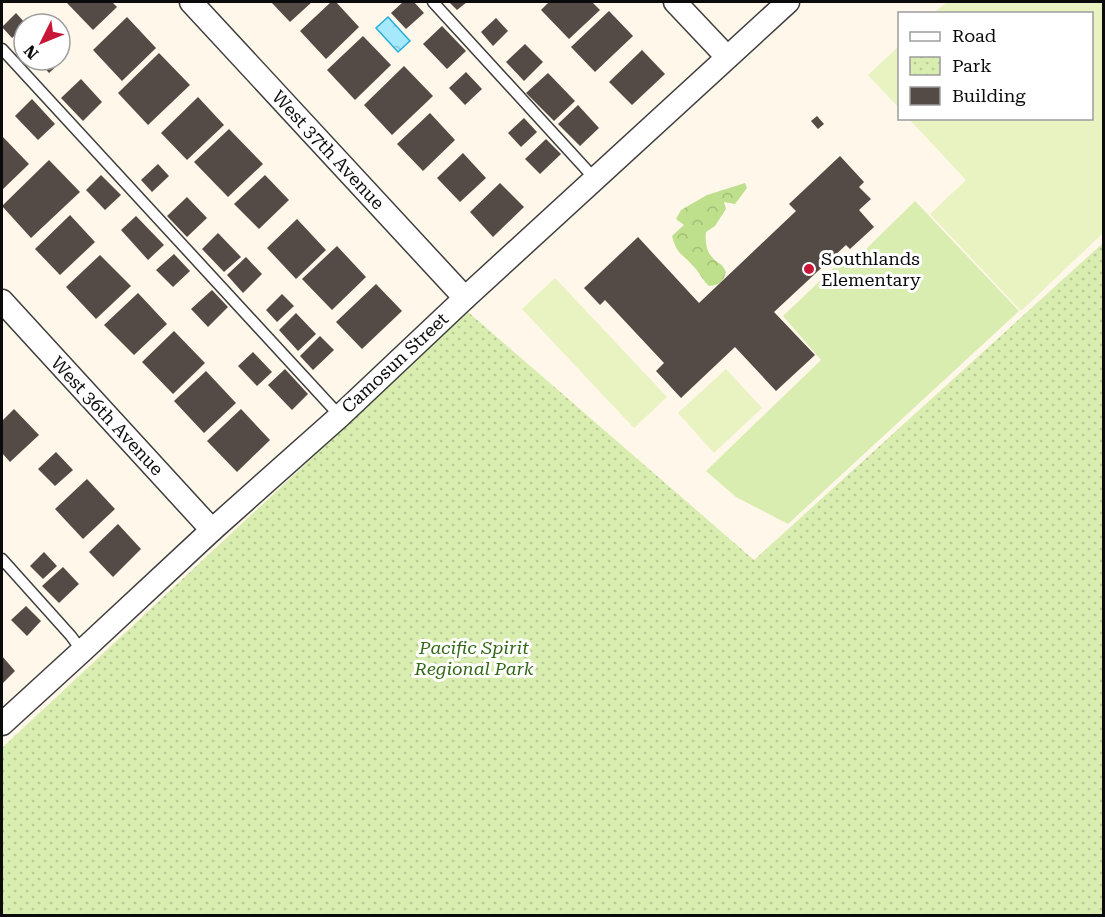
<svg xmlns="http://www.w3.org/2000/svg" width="1105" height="917" viewBox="0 0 1105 917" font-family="'Roboto Serif',serif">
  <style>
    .grass { fill: #d8edaf }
    .forest { fill: url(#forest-crowns) }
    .park { fill: url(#park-dots) }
    .pitch { fill: #e9f3c1 }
    .water { fill: url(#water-ripples); stroke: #27aedb; stroke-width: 1.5 }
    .building { fill: #544a46 }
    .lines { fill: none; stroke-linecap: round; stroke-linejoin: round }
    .service-casing { stroke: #3e3e3e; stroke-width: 13 }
    .minor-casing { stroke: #3e3e3e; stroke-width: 25 }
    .service { stroke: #fff; stroke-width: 10 }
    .minor { stroke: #fff; stroke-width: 22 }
    .poi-dot { fill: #c81639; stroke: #fff; stroke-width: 2 }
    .labels { text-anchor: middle; stroke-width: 6; stroke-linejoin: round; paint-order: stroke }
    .street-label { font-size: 18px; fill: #0b0b0b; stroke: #fff }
    .poi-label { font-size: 18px; fill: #0b0b0b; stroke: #fff; text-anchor: start }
    .park-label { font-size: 18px; font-style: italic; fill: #336816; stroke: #fff }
  </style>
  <defs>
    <pattern id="forest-crowns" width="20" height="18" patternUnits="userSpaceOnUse" patternTransform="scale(1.5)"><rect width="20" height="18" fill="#bedf8c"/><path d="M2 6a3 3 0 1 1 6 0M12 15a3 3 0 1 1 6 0" fill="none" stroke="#a2be77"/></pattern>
    <pattern id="park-dots" width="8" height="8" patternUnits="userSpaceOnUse" patternTransform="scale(1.5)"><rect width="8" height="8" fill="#d8edaf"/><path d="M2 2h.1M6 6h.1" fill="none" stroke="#b8ca95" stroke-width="1.8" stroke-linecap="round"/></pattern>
    <pattern id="water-ripples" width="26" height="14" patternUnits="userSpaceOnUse" patternTransform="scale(1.5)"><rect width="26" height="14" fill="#a7e9fc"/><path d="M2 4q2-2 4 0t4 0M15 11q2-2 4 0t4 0" fill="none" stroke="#8ec6d7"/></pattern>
  </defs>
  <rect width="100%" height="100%" fill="#fff7e9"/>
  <!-- grass -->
  <path class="grass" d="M915,201L1019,311L788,524L736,497L706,471L821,360L783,316L840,262L856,259Z"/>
  <!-- forest -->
  <path class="forest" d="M745,183L747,188L735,204L724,202L726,209L715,226L706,232C705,240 706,251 712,257C717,264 721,261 726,272C723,282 720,285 709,286C703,281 700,273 694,267C682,253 677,255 672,236L684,225L676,219L681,210L707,195Z"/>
  <!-- park -->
  <path class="park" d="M1103,243V915L2,916V748L468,312L754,560Z"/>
  <!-- pitch -->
  <g class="pitch">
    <path d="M947,2H1103V233L1021,311L930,214L966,180L909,119L1092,118V14L934,13Z"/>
    <path d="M899,46V108L868,75Z"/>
    <path d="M555,278L667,397L634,428L522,309Z"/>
    <path d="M726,369L762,408L714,453L678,413Z"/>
  </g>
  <!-- water -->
  <path class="water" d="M388,17L410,41L398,52L376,28Z"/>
  <!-- building -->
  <g class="building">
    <path d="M66,2H112L117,7L93,30Z"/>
    <path d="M271,2H312L290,22Z"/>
    <path d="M331,2H336L359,27L326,59L300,31Z"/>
    <path d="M403,2H414L424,13L406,29L391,13Z"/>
    <path d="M449,2H467L457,10Z"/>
    <path d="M549,2H592L600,10L569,39L541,10Z"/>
    <path d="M609,11L633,36L595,72L571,47Z"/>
    <path d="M16,13L26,24H24V27L12,38L2,27Z"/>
    <path d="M127,17L156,48L122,81L93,50Z"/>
    <path d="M496,18L508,31L493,46L481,32Z"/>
    <path d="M442,26L466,51L447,69L423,44Z"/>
    <path d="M363,36L391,65L355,100L327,70Z"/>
    <path d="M525,44L543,62L524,81L506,62Z"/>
    <path d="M642,50L665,74L632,105L609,82Z"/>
    <path d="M159,53L190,85L148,125L118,93Z"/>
    <path d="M60,57L63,60L49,73L40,63L43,60H60Z"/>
    <path d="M404,66L433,96L392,135L364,105Z"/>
    <path d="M466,72L482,89L465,105L449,88Z"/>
    <path d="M548,73L575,101L554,121L526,93Z"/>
    <path d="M81,79L102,102L83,121L61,98Z"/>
    <path d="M198,97L224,125L187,160L161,133Z"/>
    <path d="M32,99L55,124L38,140L15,116Z"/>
    <path d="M578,105L599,128L580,146L558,124Z"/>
    <path d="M430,113L455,140L423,171L397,144Z"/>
    <path d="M817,116L824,124L818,129L811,121Z"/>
    <path d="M524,118L537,132L521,147L508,133Z"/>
    <path d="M229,129L263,164L228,197L194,162Z"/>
    <path d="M2,136L29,164L2,190Z"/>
    <path d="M546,139L561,154L540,174L525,159Z"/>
    <path d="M463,153L486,178L460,202L437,178Z"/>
    <path d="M840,156L864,182L859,187L871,199L859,210L874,227L850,249L846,245L774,312L815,355L776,391L735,347L681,398L656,371L664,363L605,300L600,305L584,288L638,237L699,303L796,211L789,204Z"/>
    <path d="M49,160L80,192L31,238L2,206Z"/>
    <path d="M158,164L169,176L152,192L141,180Z"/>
    <path d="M101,175L121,195L105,210L86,190Z"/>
    <path d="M265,175L289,200L259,229L234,204Z"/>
    <path d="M500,183L524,207L493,237L470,212Z"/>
    <path d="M187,197L207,218L187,237L167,216Z"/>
    <path d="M70,215L95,242L60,275L35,249Z"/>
    <path d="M136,216L164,245L148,260L121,230Z"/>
    <path d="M297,219L326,250L296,279L267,248Z"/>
    <path d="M218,233L241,257L224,272L202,249Z"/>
    <path d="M337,246L366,277L332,310L302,279Z"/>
    <path d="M174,254L190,271L173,287L156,270Z"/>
    <path d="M100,255L131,286L96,319L66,287Z"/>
    <path d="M246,257L262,274L243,293L227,275Z"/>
    <path d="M376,284L402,311L362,349L336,322Z"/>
    <path d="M212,290L228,307L208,327L191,309Z"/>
    <path d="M138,293L167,324L134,355L104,325Z"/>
    <path d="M282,294L294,306L277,322L266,310Z"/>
    <path d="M296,313L316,334L298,351L279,330Z"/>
    <path d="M174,331L205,363L173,394L142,362Z"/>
    <path d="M320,336L334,350L313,370L300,356Z"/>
    <path d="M253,352L272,372L257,386L238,366Z"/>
    <path d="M285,369L308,394L292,410L268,385Z"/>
    <path d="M206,371L236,403L204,433L174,401Z"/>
    <path d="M14,409L39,435L10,462L2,453V421Z"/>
    <path d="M241,409L270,440L237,472L207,441Z"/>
    <path d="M56,452L73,470L55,486L38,469Z"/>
    <path d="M87,479L115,509L83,539L55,509Z"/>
    <path d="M118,524L141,549L113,577L89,552Z"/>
    <path d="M44,552L57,566L43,579L30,566Z"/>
    <path d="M63,567L79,584L59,603L42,586Z"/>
    <path d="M26,606L41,621L27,636L11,620Z"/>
    <path d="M2,656L15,671L2,684Z"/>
  </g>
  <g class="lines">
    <!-- service casing -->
    <g class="service-casing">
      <g id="service">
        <path d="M433,2L595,179"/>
        <path d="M2,49L340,416"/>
        <path d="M2,559L71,636L82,651"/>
      </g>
    </g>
    <!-- minor casing -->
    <g class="minor-casing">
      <g id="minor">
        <path d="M191,2L465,298"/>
        <path d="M675,2L727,57"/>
        <path d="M2,301L212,530"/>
        <path d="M2,724L82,651L212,530L340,416L465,298L788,2"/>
      </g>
    </g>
    <!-- service -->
    <use href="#service" class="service"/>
    <!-- minor -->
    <use href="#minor" class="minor"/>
  </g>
  <!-- markers -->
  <circle class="poi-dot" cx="809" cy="269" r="6"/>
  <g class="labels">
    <!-- street labels -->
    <g class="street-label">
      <text transform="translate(328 150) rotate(47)" y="6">West 37th Avenue</text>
      <text transform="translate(395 363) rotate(-43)" y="6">Camosun Street</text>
      <text transform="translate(107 416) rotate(47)" y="6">West 36th Avenue</text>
    </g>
    <!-- poi labels -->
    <g class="poi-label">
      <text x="821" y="265">Southlands<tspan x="821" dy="21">Elementary</tspan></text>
    </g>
    <!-- park labels -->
    <g class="park-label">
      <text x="474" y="654">Pacific Spirit<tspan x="474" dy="21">Regional Park</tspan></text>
    </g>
  </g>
  <!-- border -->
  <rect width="1105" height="917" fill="none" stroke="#0b0b0b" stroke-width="6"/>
  <!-- legend -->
  <rect x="898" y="12" width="195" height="108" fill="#ffffff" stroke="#9d9d9d" stroke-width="1.5"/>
  <rect x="910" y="32" width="30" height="9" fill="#ffffff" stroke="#9d9d9d" stroke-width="1.5"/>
  <text x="952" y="42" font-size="18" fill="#0b0b0b">Road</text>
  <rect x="910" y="57" width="30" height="18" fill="url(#park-dots)" stroke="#9d9d9d" stroke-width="1.5"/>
  <text x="952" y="72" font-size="18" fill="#0b0b0b">Park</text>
  <rect x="910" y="87" width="30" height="18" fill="#544a46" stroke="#9d9d9d" stroke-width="1.5"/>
  <text x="952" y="102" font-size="18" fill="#0b0b0b">Building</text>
  <!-- north arrow -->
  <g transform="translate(42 42) rotate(227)"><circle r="28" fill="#ffffff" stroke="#9d9d9d" stroke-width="1.5"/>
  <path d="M0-4.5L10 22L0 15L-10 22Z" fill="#c81639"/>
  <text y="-9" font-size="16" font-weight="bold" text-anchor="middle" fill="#0b0b0b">N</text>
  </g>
</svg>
